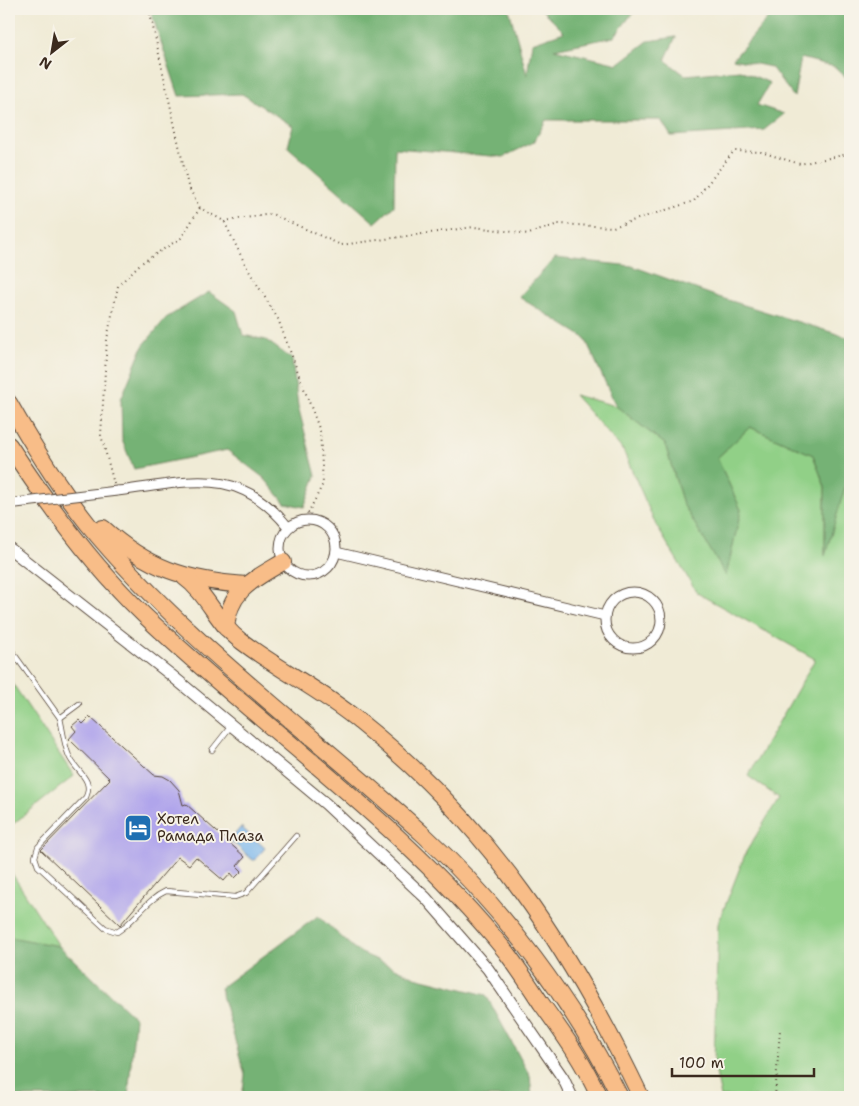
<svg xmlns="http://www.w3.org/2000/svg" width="859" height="1106" viewBox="0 0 859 1106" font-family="'Shantell Sans',sans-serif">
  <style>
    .green { fill: #91d087; stroke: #667d52 }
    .forest { fill: #74b274; stroke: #586e49 }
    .water { fill: #7bb7ed; stroke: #5b7086 }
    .building { fill: #b0a5eb }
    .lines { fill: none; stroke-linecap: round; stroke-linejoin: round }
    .service-casing { stroke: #56473a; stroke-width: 6 }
    .minor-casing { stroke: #56473a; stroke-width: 11 }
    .tertiary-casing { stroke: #56473a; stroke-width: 13 }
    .motorway-casing { stroke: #56473a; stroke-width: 18 }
    .path { stroke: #56473a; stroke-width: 2; stroke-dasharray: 1 4; stroke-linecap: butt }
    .service { stroke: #fff; stroke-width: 4.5 }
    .minor { stroke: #fff; stroke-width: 9 }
    .tertiary { stroke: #fff; stroke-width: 11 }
    .motorway { stroke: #f8bd88; stroke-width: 16 }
    .minor-bridge-casing { stroke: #56473a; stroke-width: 11; stroke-linecap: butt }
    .minor-bridge { stroke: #fff; stroke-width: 9 }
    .labels { text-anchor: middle; stroke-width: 4; stroke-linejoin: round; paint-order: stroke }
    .poi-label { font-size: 15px; fill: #3b2a1e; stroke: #f7f3e8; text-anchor: start }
  </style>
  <rect width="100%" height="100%" fill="#f7f3e8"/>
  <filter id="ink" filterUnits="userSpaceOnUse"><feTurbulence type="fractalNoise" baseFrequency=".02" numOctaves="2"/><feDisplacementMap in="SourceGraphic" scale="10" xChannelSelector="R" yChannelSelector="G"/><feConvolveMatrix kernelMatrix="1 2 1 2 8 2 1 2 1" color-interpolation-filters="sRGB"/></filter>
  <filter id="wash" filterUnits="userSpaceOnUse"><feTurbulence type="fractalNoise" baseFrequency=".0096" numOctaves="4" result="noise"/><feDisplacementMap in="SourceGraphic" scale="20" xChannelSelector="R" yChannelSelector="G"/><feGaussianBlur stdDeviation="1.12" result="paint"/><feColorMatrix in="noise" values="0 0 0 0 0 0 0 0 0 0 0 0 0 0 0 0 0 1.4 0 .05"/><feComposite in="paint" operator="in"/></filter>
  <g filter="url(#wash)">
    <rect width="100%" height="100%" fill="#f0ebd6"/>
    <!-- green -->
    <g class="green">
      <path d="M574,395L616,406L665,444L683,504L726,575L741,510L717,458L750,427L813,455L825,487V554L847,479L850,491V1097H721L714,1063L718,924L746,852L779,798L748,776L815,659L697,593L656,525L623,450Z"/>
      <path d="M9,678L74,776L9,827Z"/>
      <path d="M9,869L59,946L9,938Z"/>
    </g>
    <!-- forest -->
    <g class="forest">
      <path d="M150,9H509L527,75L532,43L564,32L541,9H640L632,14L614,37L554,49L618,64L648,41L676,37L665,60L685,75L740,70L770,83L757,105L784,114L764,130L671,136L661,120H546L534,142L503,157L395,148L394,206L375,223L288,147L293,126L242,94L179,96Z"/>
      <path d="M776,9H850V81L835,67L801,58L794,97L771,67L733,59Z"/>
      <path d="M555,258L632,266L715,296L850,338V491L847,480L825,556V487L813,455L750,427L717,458L741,510L726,576L683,504L665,444L616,406L585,338L519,297Z"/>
      <path d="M209,292L236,311L243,335L266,340L292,359L298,406L316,476L304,507L285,503L264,478L227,450L134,469L122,440L121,399L143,346L166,318Z"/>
      <path d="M318,916L357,951L415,977L486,995L530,1076L532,1097H242L245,1075L220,988Z"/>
      <path d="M10,937L59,946L135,1018L128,1097H9Z"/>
    </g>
    <!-- water -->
    <path class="water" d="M241,827L265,848L254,861L230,840Z"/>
    <g id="blocks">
      <!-- building -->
      <path class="building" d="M90,717L154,775L163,776L170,780L179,790L183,805L186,804L245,857L237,866L242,871L235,878L231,873L224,881L196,857L189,865L178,857L120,925L41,850L110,779L69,739L76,731L72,726L79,720L83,724Z"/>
    </g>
  </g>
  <g filter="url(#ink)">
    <use href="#blocks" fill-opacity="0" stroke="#56473a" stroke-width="1"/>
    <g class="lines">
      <!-- service casing -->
      <g class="service-casing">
        <g id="service">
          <path d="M9,647L60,718L79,704"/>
          <path d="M60,718C63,730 64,745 69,756C76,772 94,779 86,797L38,847L35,857L38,866L105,928L117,932C135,921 146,900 166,891L235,897L246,893L296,836"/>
          <path d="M212,750L231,726"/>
        </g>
      </g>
      <!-- minor casing -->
      <g class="minor-casing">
        <g id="minor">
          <path d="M117,491C188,483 237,463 288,527"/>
          <circle cx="308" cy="548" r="28"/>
          <path d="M336,552L605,616"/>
          <circle cx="633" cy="620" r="28"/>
        </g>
      </g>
      <!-- tertiary casing -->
      <g class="tertiary-casing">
        <path id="tertiary" d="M9,548L171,675L326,804L426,898L488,969L563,1078L572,1097"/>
      </g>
      <!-- motorway casing -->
      <g class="motorway-casing">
        <g id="motorway">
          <path d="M9,403C33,446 58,486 88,524C185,643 313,733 425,836C501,906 575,1004 620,1097"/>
          <path d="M9,445C48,505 92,565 144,615C263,729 402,822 506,952C518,968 530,986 541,1003C562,1032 585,1064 599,1097"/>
          <path d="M103,528C147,568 187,581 246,585"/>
          <path d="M184,577C208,594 217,624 241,641C279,670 323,691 360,722C489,824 571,950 641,1097"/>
          <path d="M226,628C229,590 253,580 283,562"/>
        </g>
      </g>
      <!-- path -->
      <g class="path">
        <path d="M149,9L188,186L200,208L224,221L246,266L278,319L320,431L323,484L305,519"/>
        <path d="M224,221L272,214L341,245L474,227L529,234L558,224L613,227L694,201L734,151L761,152L800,164L843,155L850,151"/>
        <path d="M114,484L101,435L107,339L118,286L140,264L181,238L200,208"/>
        <path d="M775,1097L780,1030"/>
      </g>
      <!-- service -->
      <use href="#service" class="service"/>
      <!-- minor -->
      <use href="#minor" class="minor"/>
      <!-- tertiary -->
      <use href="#tertiary" class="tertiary"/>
      <!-- motorway -->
      <use href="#motorway" class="motorway"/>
      <!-- minor-bridge casing -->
      <g class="minor-bridge-casing">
        <path id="minor-bridge" d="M16,503L117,491"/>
      </g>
      <!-- minor-bridge -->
      <use href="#minor-bridge" class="minor-bridge"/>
    </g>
  </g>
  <!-- icons -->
  <defs>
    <g id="hotel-square" transform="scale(1.4375)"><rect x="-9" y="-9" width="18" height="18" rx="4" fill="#1f6fb2" stroke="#f7f3e8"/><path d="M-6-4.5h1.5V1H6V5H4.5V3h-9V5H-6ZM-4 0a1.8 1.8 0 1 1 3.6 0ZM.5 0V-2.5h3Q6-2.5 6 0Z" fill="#fff"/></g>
  </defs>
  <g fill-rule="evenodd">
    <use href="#hotel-square" x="138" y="828"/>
  </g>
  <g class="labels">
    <!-- poi labels -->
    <g class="poi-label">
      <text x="157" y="824">Хотел<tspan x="157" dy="17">Рамада Плаза</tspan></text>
    </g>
  </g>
  <!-- margin -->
  <rect width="859" height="1106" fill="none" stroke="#f7f3e8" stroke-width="30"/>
  <!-- north arrow -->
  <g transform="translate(52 52) rotate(211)" stroke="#f7f3e8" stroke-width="4" paint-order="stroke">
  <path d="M0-4L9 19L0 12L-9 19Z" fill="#3b2a1e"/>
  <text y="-8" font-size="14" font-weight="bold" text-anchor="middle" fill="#3b2a1e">N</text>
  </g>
  <!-- scale -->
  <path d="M672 1068v8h142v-8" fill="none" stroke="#3b2a1e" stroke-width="2.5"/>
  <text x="679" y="1068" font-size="15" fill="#3b2a1e" stroke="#f7f3e8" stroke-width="4" paint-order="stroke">100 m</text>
</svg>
